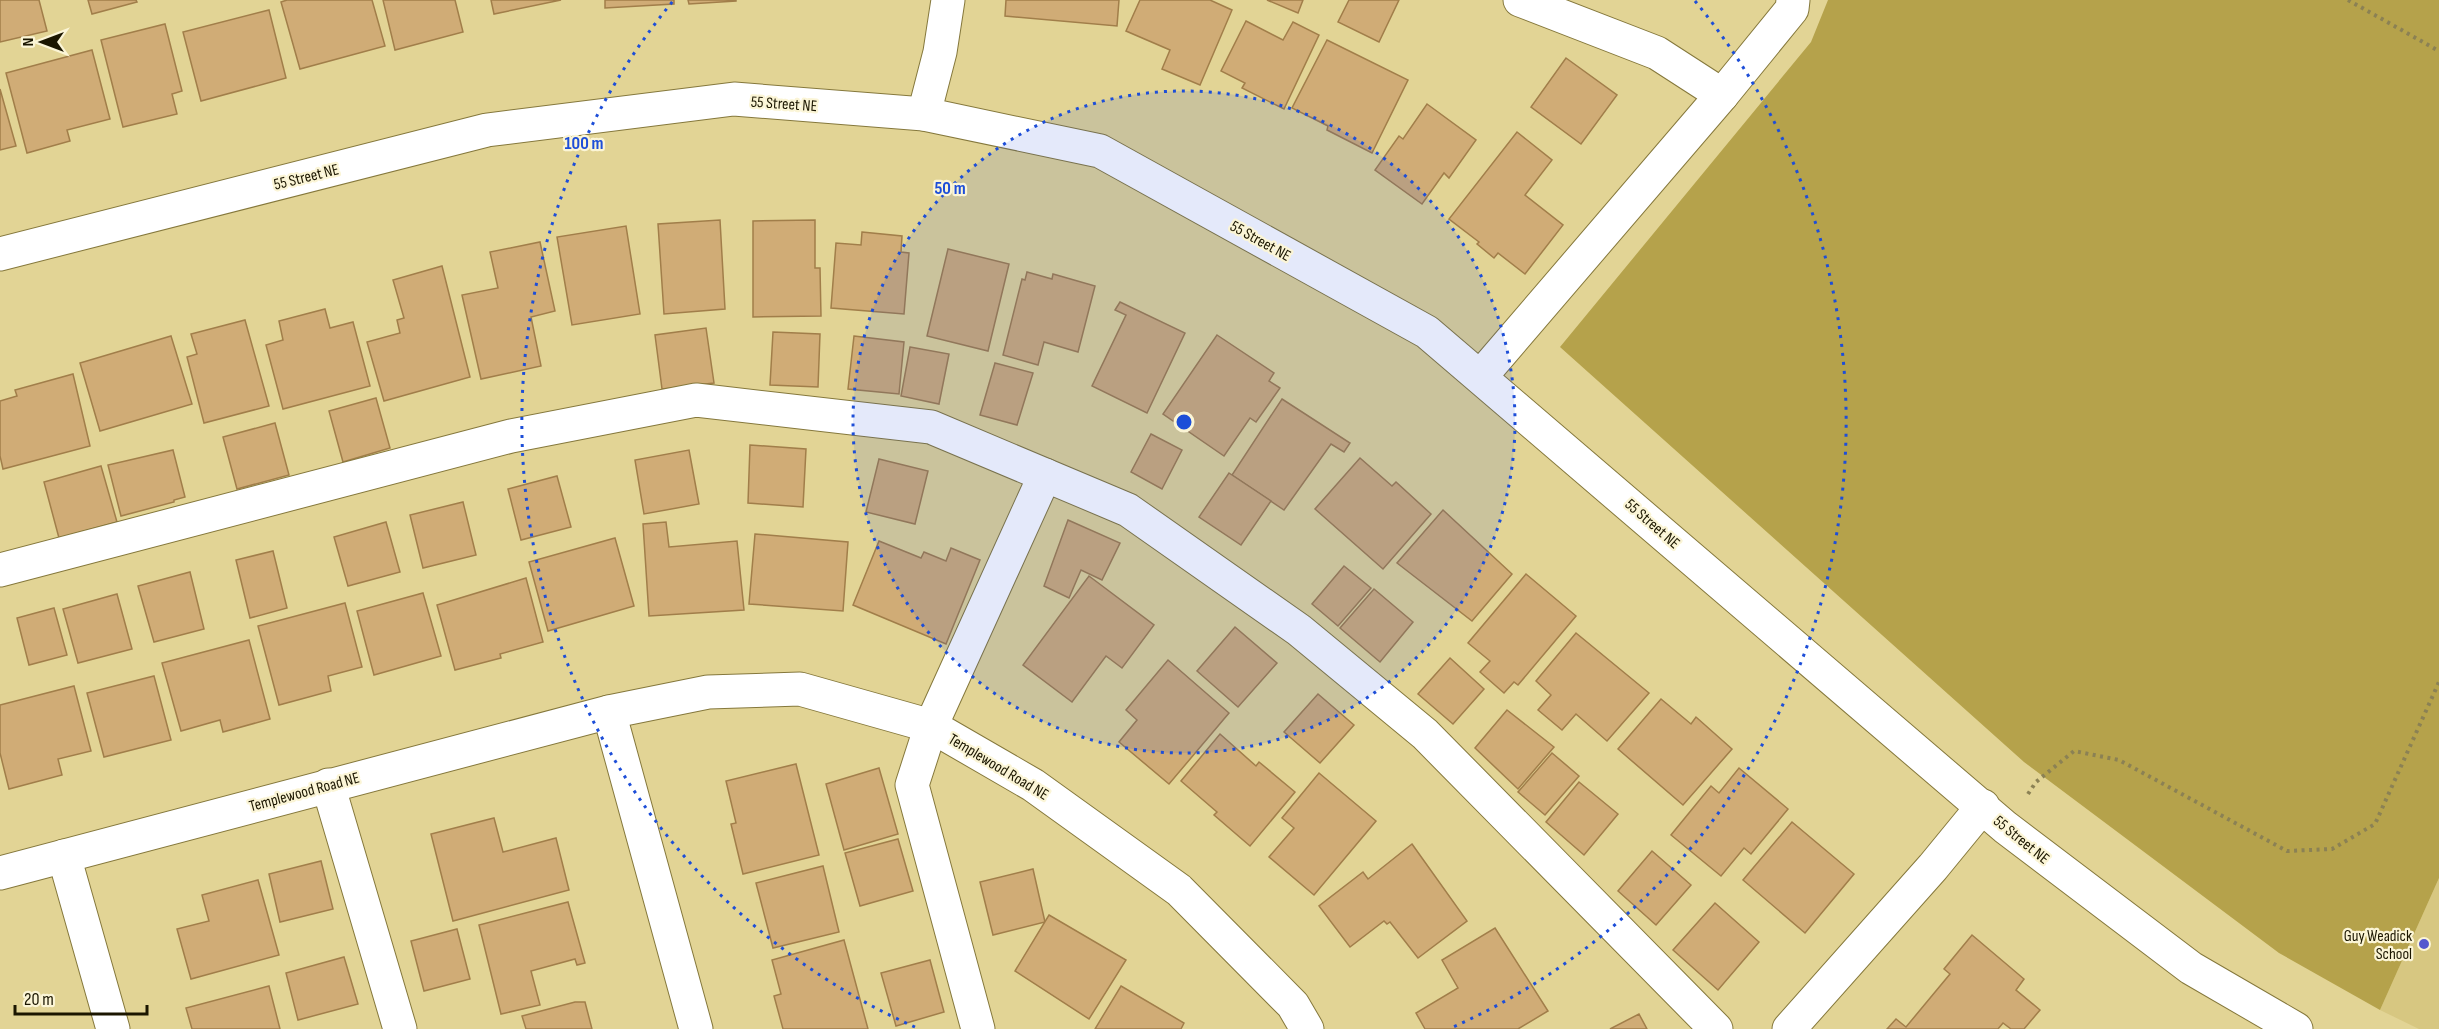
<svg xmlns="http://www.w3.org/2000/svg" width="2439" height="1029" viewBox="0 0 2439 1029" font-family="'Sofia Sans Condensed',sans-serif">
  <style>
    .built { fill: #d7c781 }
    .green { fill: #b5a24b }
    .building { fill: #d0ac76; stroke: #a17e4a; stroke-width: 1.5 }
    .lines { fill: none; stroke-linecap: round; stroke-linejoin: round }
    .minor-casing { stroke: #85783c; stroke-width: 35 }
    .path { stroke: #8b8154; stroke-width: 4; stroke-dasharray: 3 4.5; stroke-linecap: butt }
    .minor { stroke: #fff; stroke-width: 33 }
    .ring { fill: none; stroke: #1d4ed8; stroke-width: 3; stroke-dasharray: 3 6 }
    .poi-dot { fill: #5457ce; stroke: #fbf5d6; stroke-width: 2 }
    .labels { text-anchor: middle; stroke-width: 4.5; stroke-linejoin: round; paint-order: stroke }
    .street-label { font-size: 16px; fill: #1b1600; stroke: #fbf5d6 }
    .poi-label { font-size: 16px; fill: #1b1600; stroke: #fbf5d6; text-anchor: end }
    .centre { fill: #1d4ed8; stroke: #fbf5d6; stroke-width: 3 }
    .ring-label { font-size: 18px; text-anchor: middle; font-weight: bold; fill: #1d4ed8; stroke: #fbf5d6; stroke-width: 4.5; stroke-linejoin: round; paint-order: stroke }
  </style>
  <rect width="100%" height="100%" fill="#e2d495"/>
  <!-- built -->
  <path class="built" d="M2439,878V1029H2419L2380,1010Z"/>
  <!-- green -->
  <path class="green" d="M1828,0H2439V878L2380,1010L2279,953L2024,762L1560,347L1811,42Z"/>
  <!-- building -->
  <g class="building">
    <path d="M0,0H39L47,31L0,42Z"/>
    <path d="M88,0H136L137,2L92,14Z"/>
    <path d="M287,0H372L385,46L300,69L281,2Z"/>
    <path d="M383,0H455L463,32L395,50Z"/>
    <path d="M491,0H561L494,14Z"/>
    <path d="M605,0H674V4L605,8Z"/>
    <path d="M688,0H736V1L689,4Z"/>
    <path d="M1006,0H1119L1117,26L1005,16Z"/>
    <path d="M1140,0H1210L1232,10L1200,85L1162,69L1170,50L1126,31Z"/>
    <path d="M1267,0H1303L1298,13Z"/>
    <path d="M1349,0H1399L1379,42L1338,22Z"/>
    <path d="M269,10L286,78L201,101L183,32Z"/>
    <path d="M1246,21L1283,40L1293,22L1319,35L1284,109L1242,88L1245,83L1221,71Z"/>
    <path d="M165,24L182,91L172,94L177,114L123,127L101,40Z"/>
    <path d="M1327,40L1408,80L1372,153L1327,130L1328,126L1292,108Z"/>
    <path d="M92,50L110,119L67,130L70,141L27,153L6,73Z"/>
    <path d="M1566,58L1617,95L1581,144L1531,107Z"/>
    <path d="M0,89L16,146L0,150Z"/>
    <path d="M1427,104L1476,140L1449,178L1444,173L1422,204L1375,170L1399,136L1403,139Z"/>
    <path d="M1517,132L1552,160L1525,195L1563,225L1525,274L1498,253L1494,258L1477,244L1479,242L1449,219Z"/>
    <path d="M720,220L725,309L664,314L658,224Z"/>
    <path d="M815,220V268H820L821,316L753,317V221Z"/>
    <path d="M626,226L640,314L572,325L557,237Z"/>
    <path d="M862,232L902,236L901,252L909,253L904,314L831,308L836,243L861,245Z"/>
    <path d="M540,242L555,311L531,317L541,366L481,379L462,295L498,288L490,252Z"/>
    <path d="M948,249L1009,264L988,351L927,336Z"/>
    <path d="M442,266L470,377L384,401L367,342L400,333L397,320L404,318L393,280Z"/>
    <path d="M1027,272L1052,279L1053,274L1095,286L1078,352L1044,342L1038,365L1003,355L1022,279L1025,280Z"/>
    <path d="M1120,302L1185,333L1147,413L1092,386L1126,315L1115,310Z"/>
    <path d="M325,309L330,328L353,322L370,386L283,409L266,345L283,340L279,321Z"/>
    <path d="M245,320L269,406L204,423L187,357L197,354L191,334Z"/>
    <path d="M706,328L714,383L662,389L655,335Z"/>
    <path d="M773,332L820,334L818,387L770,385Z"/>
    <path d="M1217,335L1274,373L1269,381L1280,388L1256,422L1250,418L1224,456L1163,414Z"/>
    <path d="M171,336L192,404L100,431L80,363Z"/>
    <path d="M854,336L904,342L899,394L848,389Z"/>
    <path d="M910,347L949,354L939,404L901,396Z"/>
    <path d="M995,363L1033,373L1017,425L980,415Z"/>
    <path d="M73,374L90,446L3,469L0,456V401L17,396L15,390Z"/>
    <path d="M376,398L390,448L343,462L329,411Z"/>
    <path d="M1282,399L1350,443L1344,452L1331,444L1284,510L1232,475Z"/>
    <path d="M275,423L289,475L237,489L223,437Z"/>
    <path d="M1151,434L1182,450L1162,489L1131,472Z"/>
    <path d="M750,445L806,449L803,507L748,503Z"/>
    <path d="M173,450L185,497L174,500V502L121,516L108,465Z"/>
    <path d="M689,450L699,504L644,514L635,460Z"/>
    <path d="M1360,458L1392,486L1396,482L1431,514L1383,569L1315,509Z"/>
    <path d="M879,459L928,471L915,524L866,512Z"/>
    <path d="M101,466L117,522L59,538L44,482Z"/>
    <path d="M1229,473L1271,501L1241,545L1199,517Z"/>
    <path d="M557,476L571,527L521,540L508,489Z"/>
    <path d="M463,502L476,555L423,568L410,515Z"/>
    <path d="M1443,510L1512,574L1472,621L1397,563Z"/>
    <path d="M1068,520L1120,543L1102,580L1081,570L1069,598L1044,586Z"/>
    <path d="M386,522L400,572L348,586L334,537Z"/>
    <path d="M666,522L669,547L737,541L744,610L649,616L643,524Z"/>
    <path d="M755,534L848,542L843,611L749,604Z"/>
    <path d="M615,538L634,606L548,631L529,562Z"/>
    <path d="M879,541L921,558L924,552L946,561L951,548L980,560L946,644L853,605Z"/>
    <path d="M273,551L287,608L250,618L236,560Z"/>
    <path d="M1344,566L1371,588L1338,626L1312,604Z"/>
    <path d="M190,572L204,629L154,642L138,586Z"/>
    <path d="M1526,574L1576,616L1518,685L1514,682L1504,693L1480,672L1490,661L1468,643Z"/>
    <path d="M1089,576L1154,625L1122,668L1106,656L1072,702L1023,665Z"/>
    <path d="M526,578L543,642L500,654L501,658L455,670L437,605Z"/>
    <path d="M1374,589L1413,622L1380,662L1340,628Z"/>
    <path d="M423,593L441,656L374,675L357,611Z"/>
    <path d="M117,594L132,649L78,663L63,609Z"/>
    <path d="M345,603L362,667L328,676L331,691L279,705L258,626Z"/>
    <path d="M54,608L67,655L29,665L17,618Z"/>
    <path d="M1235,627L1277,663L1238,707L1197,671Z"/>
    <path d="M1576,633L1649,693L1607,741L1576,714L1562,730L1538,710L1551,695L1536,681Z"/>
    <path d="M249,640L270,719L223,732L220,720L181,731L162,663Z"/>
    <path d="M1450,658L1484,689L1453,724L1418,694Z"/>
    <path d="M1168,660L1229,713L1169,784L1119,742L1137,720L1126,710Z"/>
    <path d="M154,676L171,740L104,757L87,693Z"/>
    <path d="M74,686L91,751L58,759L62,775L9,789L0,753V705Z"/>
    <path d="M1318,694L1354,725L1320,763L1284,732Z"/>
    <path d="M1661,699L1691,724L1696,717L1732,749L1683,805L1618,749Z"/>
    <path d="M1507,710L1554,747L1518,789L1475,748Z"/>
    <path d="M1220,734L1256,766L1259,762L1295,792L1250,846L1214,815L1217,812L1181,781Z"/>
    <path d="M1552,753L1579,776L1545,815L1518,792Z"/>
    <path d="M796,764L819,855L743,874L731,824L736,823L726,781Z"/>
    <path d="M879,768L898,834L844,850L826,784Z"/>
    <path d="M1739,768L1788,809L1751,854L1744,848L1721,876L1671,835L1711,786L1719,793Z"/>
    <path d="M1319,773L1376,821L1314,895L1269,857L1294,828L1282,818Z"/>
    <path d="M1579,782L1618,814L1584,855L1546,822Z"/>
    <path d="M494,818L503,852L556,838L569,890L453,921L431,834Z"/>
    <path d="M1792,822L1854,874L1805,933L1743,880Z"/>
    <path d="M898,839L913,891L860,906L845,853Z"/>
    <path d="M1412,844L1467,921L1418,958L1390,922L1387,924L1384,921L1350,947L1319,906L1363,872L1368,879Z"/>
    <path d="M1652,851L1691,885L1656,925L1618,891Z"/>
    <path d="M321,861L333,909L280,922L269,874Z"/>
    <path d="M823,866L839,932L773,948L756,883Z"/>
    <path d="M1033,869L1045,922L993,935L980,882Z"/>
    <path d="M258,880L279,955L191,979L177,929L209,921L202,895Z"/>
    <path d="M568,902L585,963L577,965L575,959L531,971L540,1005L501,1014L479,925Z"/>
    <path d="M1715,903L1759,942L1718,990L1673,950Z"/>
    <path d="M1049,915L1126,960L1089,1019L1015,971Z"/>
    <path d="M1495,928L1548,1011L1518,1029H1425L1416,1013L1458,988L1442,960Z"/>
    <path d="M457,929L470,979L424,991L411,941Z"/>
    <path d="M1972,935L2024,979L2016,990L2040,1010L2024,1029H2011L2003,1023L1998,1029H1887L1896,1019L1906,1027L1950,974L1944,969Z"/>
    <path d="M844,940L868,1029H783L774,996L781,994L772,960Z"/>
    <path d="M344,957L358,1004L298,1020L286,973Z"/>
    <path d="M930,960L944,1012L896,1026L881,973Z"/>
    <path d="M269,986L280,1029H192L186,1008Z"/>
    <path d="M1121,986L1184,1023L1181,1029H1095Z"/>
    <path d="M575,1002H585L592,1029H526L522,1016Z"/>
    <path d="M1639,1014L1647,1029H1610Z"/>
  </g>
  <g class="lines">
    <!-- minor casing -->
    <g class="minor-casing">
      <g id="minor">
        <path d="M1520,0L1657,53L1722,95"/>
        <path d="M924,114L940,52L948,0"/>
        <path d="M0,254L487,130L734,99L924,114L1100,151L1427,332L2005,827L2191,968L2296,1029"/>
        <path d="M1481,376L1722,95L1792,9L1793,0"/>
        <path d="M0,570L511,436L696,400L931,427L1128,510L1299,630L1425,734L1716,1029"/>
        <path d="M609,712L696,1029"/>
        <path d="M328,785L400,1029"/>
        <path d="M64,856L113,1029"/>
        <path d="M0,873L609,712L708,692L800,689L931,726L1033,785L1179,890L1293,1005L1307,1029"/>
        <path d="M978,1029L912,785L931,726L1045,475"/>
        <path d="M1789,1029L1933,867L1983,806"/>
      </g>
    </g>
    <!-- path -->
    <g class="path">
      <path d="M2348,0L2439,51"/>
      <path d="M2028,794L2036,782L2074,751L2119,760L2287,851L2332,849L2375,824L2439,682"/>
    </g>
    <!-- minor -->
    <use href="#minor" class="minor"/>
  </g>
  <!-- distance rings -->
  <circle cx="1184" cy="422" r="331" fill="#1d4ed8" fill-opacity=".12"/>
  <g class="ring">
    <circle cx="1184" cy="422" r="331"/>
    <path d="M915 1027A662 662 0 0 1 673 1M1695 1A662 662 0 0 1 1453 1027"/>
  </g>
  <!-- markers -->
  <circle class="poi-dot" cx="2424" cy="944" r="6"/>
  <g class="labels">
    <!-- street labels -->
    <g class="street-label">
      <text transform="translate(784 103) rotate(4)" y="6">55 Street NE</text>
      <text transform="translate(306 176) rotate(-14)" y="6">55 Street NE</text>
      <text transform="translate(1261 240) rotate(29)" y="6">55 Street NE</text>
      <text transform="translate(1653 523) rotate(41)" y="6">55 Street NE</text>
      <text transform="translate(999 766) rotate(31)" y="6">Templewood Road NE</text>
      <text transform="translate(304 791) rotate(-15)" y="6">Templewood Road NE</text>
      <text transform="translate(2022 839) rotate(39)" y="6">55 Street NE</text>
    </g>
    <!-- poi labels -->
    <g class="poi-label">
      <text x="2412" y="941">Guy Weadick<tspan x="2412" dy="18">School</tspan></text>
    </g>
  </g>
  <circle cx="1184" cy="422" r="9" class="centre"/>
  <g class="ring-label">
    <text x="584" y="149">100 m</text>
    <text x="950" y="194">50 m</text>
  </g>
  <!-- north arrow -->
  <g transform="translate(42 42) rotate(270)" stroke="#fbf5d6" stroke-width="4.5" paint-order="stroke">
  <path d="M0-4.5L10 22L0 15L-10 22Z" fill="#1b1600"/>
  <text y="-9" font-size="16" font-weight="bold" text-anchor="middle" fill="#1b1600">N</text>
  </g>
  <!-- scale -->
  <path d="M15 1005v9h132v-9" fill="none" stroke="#1b1600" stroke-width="3"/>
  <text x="24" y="1005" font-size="18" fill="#1b1600" stroke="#fbf5d6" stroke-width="4.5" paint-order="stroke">20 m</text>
</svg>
